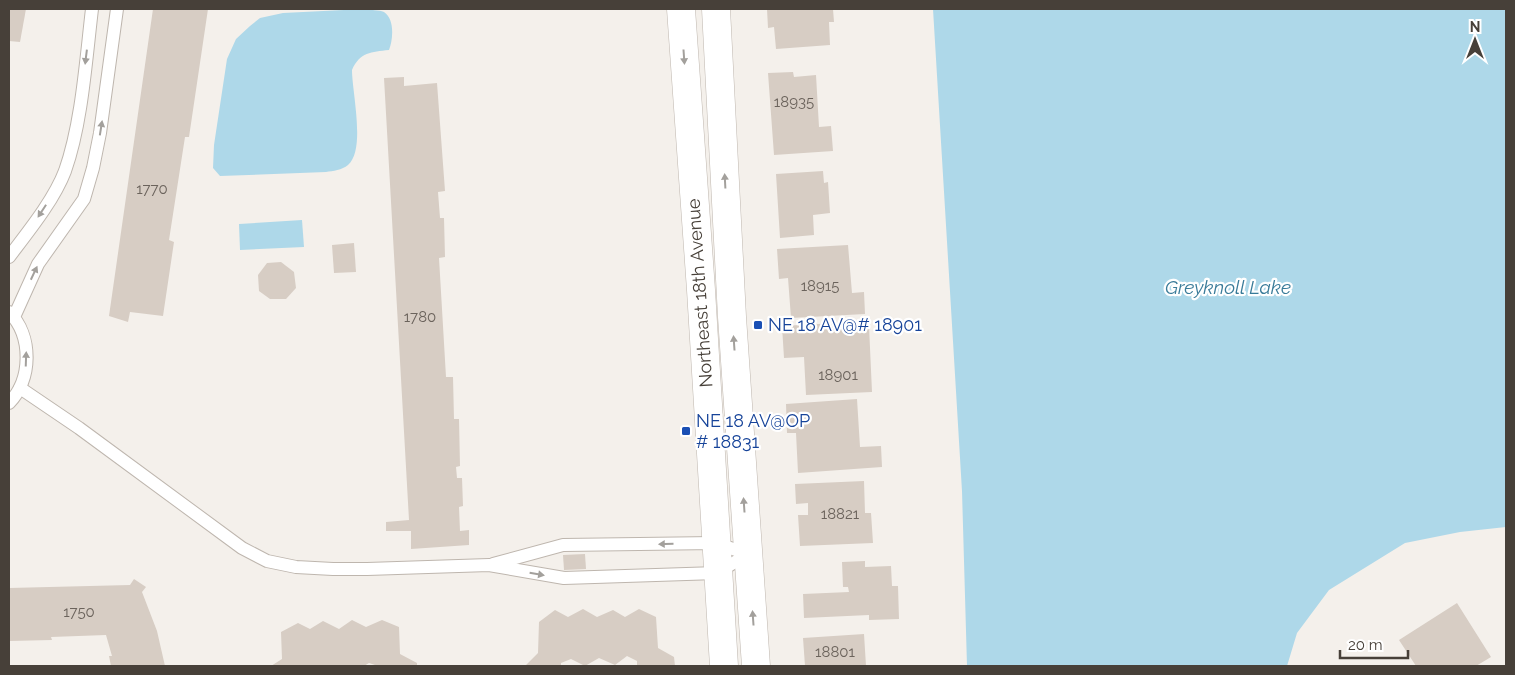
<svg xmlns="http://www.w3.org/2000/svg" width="1515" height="675" viewBox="0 0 1515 675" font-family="Raleway,sans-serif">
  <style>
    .water { fill: #aed8e9 }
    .building { fill: #d7cdc4 }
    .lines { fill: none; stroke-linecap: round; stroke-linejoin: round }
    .service-casing { stroke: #beb6ae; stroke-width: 14 }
    .tertiary-casing { stroke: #beb6ae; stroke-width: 29 }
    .service { stroke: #fff; stroke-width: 12 }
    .tertiary { stroke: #fff; stroke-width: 28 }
    .oneway { fill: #a3a09c }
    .transit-dot { fill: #1a4fb4; stroke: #fff; stroke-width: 2 }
    .labels { text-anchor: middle; stroke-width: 4.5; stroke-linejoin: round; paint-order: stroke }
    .number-label { font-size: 15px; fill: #6b635c }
    .street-label { font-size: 18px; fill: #474039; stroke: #fff }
    .transit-label { font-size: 18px; fill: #164399; stroke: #fff; text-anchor: start }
    .water-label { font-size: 19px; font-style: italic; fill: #397b99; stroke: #fff }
  </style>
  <rect width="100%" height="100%" fill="#f4f0eb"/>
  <!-- water -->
  <g class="water">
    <path d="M364,9C370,10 379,10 384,12C395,19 393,40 389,50C371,52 360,52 352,70C352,92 366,150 348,165C342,170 333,171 326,172L220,176L213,168L214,145L227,59L236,39L250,26L260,18L283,13Z"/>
    <path d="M933,9H1506V527L1460,532L1405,543L1329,590L1297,633L1287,666H967L962,491Z"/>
    <path d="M302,220L304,247L240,250L239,224Z"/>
  </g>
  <!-- building -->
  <g class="building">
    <path d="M9,9H26L20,42L9,41Z"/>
    <path d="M153,9H208L189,137H185L169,240L174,242L163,316L130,312L128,322L109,316Z"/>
    <path d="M767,9H833L834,22H829L830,45L776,49L774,27L768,28Z"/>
    <path d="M793,72L794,77L816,75L819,127L831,126L833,151L774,155L768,73Z"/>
    <path d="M404,77V86L437,83L445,191L438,192L440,218H444L445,257L439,258L446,377H453L454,419H459L460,466L456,467L457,478H462L463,506L459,507L460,531L469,530V545L411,549V531H386V522L409,520L384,78Z"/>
    <path d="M823,171L824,183L828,182L830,213L813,215L814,235L780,238L776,174Z"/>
    <path d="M354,243L356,272L334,273L332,245Z"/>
    <path d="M848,245L852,293L864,292L865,314L791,318L788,278L779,279L777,249Z"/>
    <path d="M281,262L294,272L296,288L286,299H270L259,291L258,275L267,263Z"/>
    <path d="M855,322V326H869L872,392L806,395L804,357L784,358L782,326Z"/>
    <path d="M857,399L860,447L881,446L882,467L798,473L796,433H787L786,404Z"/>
    <path d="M864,481L865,513H871L873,543L800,546L798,515H808V503L796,504L795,484Z"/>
    <path d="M585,554L586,569L564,570L563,555Z"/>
    <path d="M865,561V567L891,566L892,586H898L899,619L869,620V615L804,618L803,594L849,592L848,587H843L842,562Z"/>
    <path d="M134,579L146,587L142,592L157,631L165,666H111L109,656H112L106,635L51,637L52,640L9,641V588L130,585Z"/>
    <path d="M1457,603L1491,657L1476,666H1464L1462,665L1460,666H1416L1399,640Z"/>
    <path d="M583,609L597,617L613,610L625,617L639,609L656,617L658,648L674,657L675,666H637V661L627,656L615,665L599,658L585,666L571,659L561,663V666H525L538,653L539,622L555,610L568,617Z"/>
    <path d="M352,620L366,627L382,620L399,627L400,654L417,663V666H378L369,663L364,666H345L340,665L337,666H271L282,659L281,632L298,623L310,629L323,621L339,629Z"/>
    <path d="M864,634L866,666H805L803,638Z"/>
  </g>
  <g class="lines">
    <!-- service casing -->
    <g class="service-casing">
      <g id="service">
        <path d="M9,257C28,232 54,200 65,171C82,123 86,59 92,9"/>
        <path d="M9,312C33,336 32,380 9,403"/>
        <path d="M14,317L38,264L84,199L93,168L100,133L117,9"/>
        <path d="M20,388L79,428L242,548L267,561L296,567L333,569H367L489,565L564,578L717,573L748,554"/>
        <path d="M493,564L563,545L715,543L748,554"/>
      </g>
    </g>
    <!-- tertiary casing -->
    <g class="tertiary-casing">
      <g id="tertiary">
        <path d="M681,9L701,290L724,666"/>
        <path d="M716,9L732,317L756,666"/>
      </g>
    </g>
    <!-- service -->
    <use href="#service" class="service"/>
    <!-- tertiary -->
    <use href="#tertiary" class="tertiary"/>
  </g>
  <!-- one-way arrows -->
  <defs><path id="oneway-solid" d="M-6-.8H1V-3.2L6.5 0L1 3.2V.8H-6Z" transform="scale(1.25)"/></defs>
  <g class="oneway">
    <use href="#oneway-solid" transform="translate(86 57) rotate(97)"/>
    <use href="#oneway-solid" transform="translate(684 57) rotate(86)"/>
    <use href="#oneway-solid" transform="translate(101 128) rotate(-81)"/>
    <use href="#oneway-solid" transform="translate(725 181) rotate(-93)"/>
    <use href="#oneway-solid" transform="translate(42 211) rotate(123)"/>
    <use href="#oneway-solid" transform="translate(34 273) rotate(-65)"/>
    <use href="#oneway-solid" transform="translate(734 343) rotate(-94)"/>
    <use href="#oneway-solid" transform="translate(26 359) rotate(-88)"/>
    <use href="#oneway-solid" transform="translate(744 505) rotate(-94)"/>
    <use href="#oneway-solid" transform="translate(666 544) rotate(179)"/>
    <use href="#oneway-solid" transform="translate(537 574) rotate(10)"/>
    <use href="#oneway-solid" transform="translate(753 618) rotate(-94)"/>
  </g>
  <!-- markers -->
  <g class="transit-dot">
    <rect x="753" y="320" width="10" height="10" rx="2.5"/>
    <rect x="681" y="426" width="10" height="10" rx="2.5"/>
  </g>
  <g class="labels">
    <!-- number labels -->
    <g class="number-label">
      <text x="794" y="107">18935</text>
      <text x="152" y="194">1770</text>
      <text x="820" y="291">18915</text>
      <text x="420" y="322">1780</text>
      <text x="838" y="380">18901</text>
      <text x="840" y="519">18821</text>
      <text x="79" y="617">1750</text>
      <text x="835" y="657">18801</text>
    </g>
    <!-- street labels -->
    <g class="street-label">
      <text transform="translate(700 293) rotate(-94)" y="6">Northeast 18th Avenue</text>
    </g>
    <!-- transit labels -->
    <g class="transit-label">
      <text x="768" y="331">NE 18 AV@# 18901</text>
      <text x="696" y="427">NE 18 AV@OP<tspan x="696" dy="21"># 18831</tspan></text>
    </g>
    <!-- water labels -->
    <g class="water-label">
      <text x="1228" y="294">Greyknoll Lake</text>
    </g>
  </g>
  <!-- border -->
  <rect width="1515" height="675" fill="none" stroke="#474039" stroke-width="20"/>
  <!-- north arrow -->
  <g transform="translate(1475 40)" stroke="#ffffff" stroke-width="4" paint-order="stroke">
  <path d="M0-4L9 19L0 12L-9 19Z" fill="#474039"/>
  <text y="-8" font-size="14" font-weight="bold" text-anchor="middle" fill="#474039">N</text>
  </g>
  <!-- scale -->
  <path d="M1340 650v8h68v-8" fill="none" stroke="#474039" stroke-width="2.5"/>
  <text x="1348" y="650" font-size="15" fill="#474039" stroke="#ffffff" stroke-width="4" paint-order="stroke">20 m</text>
</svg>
